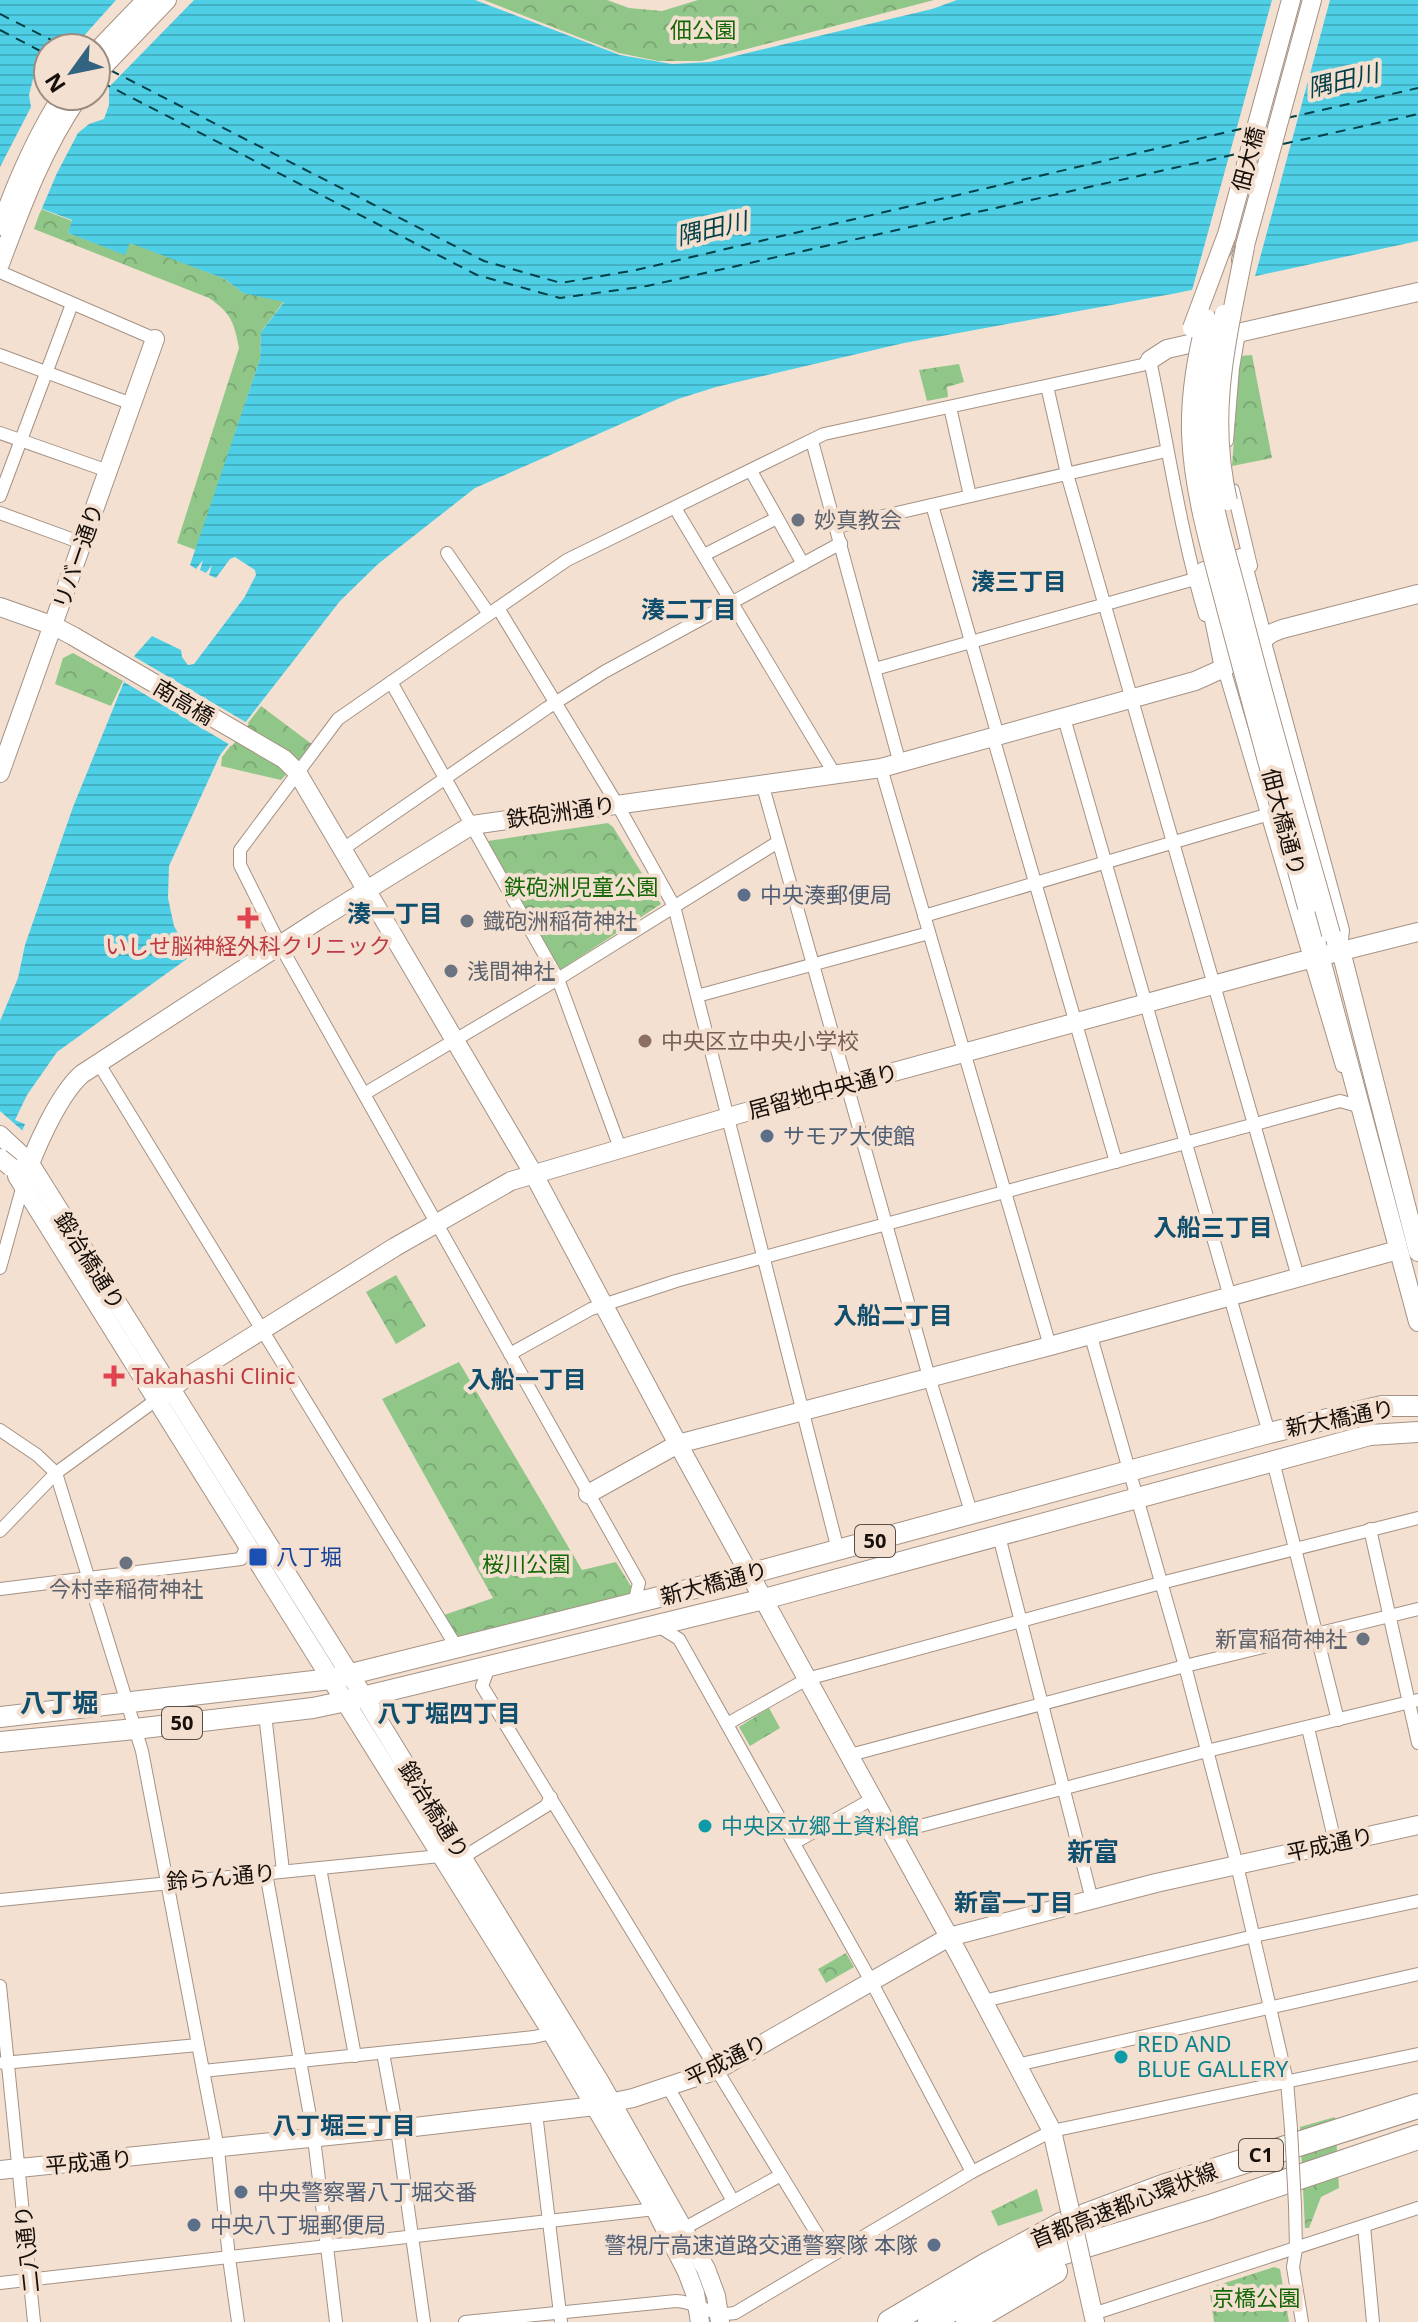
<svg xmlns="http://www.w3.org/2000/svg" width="1418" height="2322" viewBox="0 0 1418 2322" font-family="'Noto Sans','Noto Sans JP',sans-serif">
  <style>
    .park { fill: url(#park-crowns) }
    .water { fill: url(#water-rules); fill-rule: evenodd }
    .pier { fill: #f4e0d0 }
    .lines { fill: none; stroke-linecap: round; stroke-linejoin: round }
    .ferry { stroke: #024049; stroke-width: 2; stroke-dasharray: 10 8; stroke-linecap: butt }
    .street-casing { stroke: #a59284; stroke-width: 14 }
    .secondary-casing { stroke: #a59284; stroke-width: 20 }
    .primary-casing { stroke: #a59284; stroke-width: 22 }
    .highway-casing { stroke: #a59284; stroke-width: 26 }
    .street { stroke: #fff; stroke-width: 12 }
    .secondary { stroke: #fff; stroke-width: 18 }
    .primary { stroke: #fff; stroke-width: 20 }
    .highway { stroke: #fff; stroke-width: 24 }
    .street-bridge-casing { stroke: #a59284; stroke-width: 14; stroke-linecap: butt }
    .secondary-bridge-casing { stroke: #a59284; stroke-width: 20; stroke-linecap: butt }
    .street-bridge { stroke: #fff; stroke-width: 12 }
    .secondary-bridge { stroke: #fff; stroke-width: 18 }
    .worship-dot { fill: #6b7280; stroke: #f4e0d0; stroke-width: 3 }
    .service-dot { fill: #5c6f8a; stroke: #f4e0d0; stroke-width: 3 }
    .health-dot { fill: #e0444e; stroke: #f4e0d0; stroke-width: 3 }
    .education-dot { fill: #8d6e63; stroke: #f4e0d0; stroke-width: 3 }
    .transit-dot { fill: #1a4fb4; stroke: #f4e0d0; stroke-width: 3 }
    .culture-dot { fill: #0f9aa8; stroke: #f4e0d0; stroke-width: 3 }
    .labels { text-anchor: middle; stroke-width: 8; stroke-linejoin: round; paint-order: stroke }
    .shield { fill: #f4e0d0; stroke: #594e45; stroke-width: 2 }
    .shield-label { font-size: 20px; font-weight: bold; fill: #160f0a }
    .park-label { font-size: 22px; fill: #156807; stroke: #f4e0d0 }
    .street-label { font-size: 22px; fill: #160f0a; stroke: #f4e0d0 }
    .worship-label { font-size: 22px; fill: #5b616d; stroke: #f4e0d0; text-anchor: start }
    .service-label { font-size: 22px; fill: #4e5e75; stroke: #f4e0d0; text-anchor: start }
    .health-label { font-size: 22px; fill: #be3a42; stroke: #f4e0d0 }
    .education-label { font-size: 22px; fill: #785e54; stroke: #f4e0d0; text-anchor: start }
    .transit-label { font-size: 22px; fill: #164399; stroke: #f4e0d0; text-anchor: start }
    .culture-label { font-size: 22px; fill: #0d838f; stroke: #f4e0d0; text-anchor: start }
    .water-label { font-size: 24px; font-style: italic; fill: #024049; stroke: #f4e0d0 }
    .neighbourhood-label { font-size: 24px; font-weight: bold; fill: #104e6e; stroke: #f4e0d0 }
    .quarter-label { font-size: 26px; font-weight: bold; fill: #104e6e; stroke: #f4e0d0 }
  </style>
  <defs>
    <pattern id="park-crowns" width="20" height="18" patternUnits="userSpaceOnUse" patternTransform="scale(2)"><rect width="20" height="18" fill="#91c689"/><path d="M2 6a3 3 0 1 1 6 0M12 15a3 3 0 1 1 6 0" fill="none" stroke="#7ca975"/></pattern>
    <pattern id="water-rules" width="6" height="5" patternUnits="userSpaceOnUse" patternTransform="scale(2)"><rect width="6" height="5" fill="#4ecfe5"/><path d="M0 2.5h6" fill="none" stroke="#43b1c3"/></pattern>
  </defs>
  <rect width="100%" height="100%" fill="#f4e0d0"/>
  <!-- park -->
  <g class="park">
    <path d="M484,0H607L629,8L662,11L698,0H934L701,61H658L619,53Z"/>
    <path d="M41,209L72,221L68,233L125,254L130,242L225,279L243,293L284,301L261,332L260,359L196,550L177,543L239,348C234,322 231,313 209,298L34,229Z"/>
    <path d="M1252,355L1272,458L1232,466L1240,356Z"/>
    <path d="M959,364L964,382L947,387L948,397L927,401L919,370Z"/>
    <path d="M73,653L123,681L111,706L55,684L63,658Z"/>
    <path d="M261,706L313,745L281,780L221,766L222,757Z"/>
    <path d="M608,823L613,827L661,904L560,970L488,841Z"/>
    <path d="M396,1275L426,1326L396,1344L366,1292Z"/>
    <path d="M459,1362L582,1570L616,1562L632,1588L630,1594L459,1640L444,1615L493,1598L382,1399Z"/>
    <path d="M769,1708L780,1728L750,1746L739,1727Z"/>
    <path d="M846,1953L854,1967L826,1983L818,1969Z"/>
    <path d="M1335,2117L1339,2188L1321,2197L1309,2228H1305L1300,2127Z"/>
    <path d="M1037,2189L1043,2211L998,2226L991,2211Z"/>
    <path d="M1274,2267L1280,2269L1289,2322H1214L1209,2288Z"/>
  </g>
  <!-- water -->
  <path class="water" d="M0,0H475L620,55L672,64L710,62L932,9L957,0H1418V241L1177,293L904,343L716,387L678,399L475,488L378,564L340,601L220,755L169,866L168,898L174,926L191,956L57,1052L27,1095L15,1120L25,1124L0,1185V1021L18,978L25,945L73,807L135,655L152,636L181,650L182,657L188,665L194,664L244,598L256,575L255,570L235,557L230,559L216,578L209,575L212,565L206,573L200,570L203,560L196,569L190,565L260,359L261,332L284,302L243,293L225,279L130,243L125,255L68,233L72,220L0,193ZM48,48H96V96H48Z"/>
  <!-- pier -->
  <g class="pier">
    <path d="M116,0H194L109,87V105L104,119L89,124L78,133L57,173L40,213L0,197V167L31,107L29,95L33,79L48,72V96H96V48H73Z"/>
    <path d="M1272,0H1330L1254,280L1191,294Z"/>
    <path d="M133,656L249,724L232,746L124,682Z"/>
    <path d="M0,1111L24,1132L1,1188L0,1187Z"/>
  </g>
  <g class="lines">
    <!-- ferry -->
    <g class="ferry">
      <path d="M0,14L67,48"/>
      <path d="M0,30L48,55"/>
      <path d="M110,70L484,261L561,283L636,270L1249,127"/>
      <path d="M101,82L477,275L560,298L647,286L1241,153"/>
      <path d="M1287,118L1418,88"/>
      <path d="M1283,144L1418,114"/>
    </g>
    <!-- street casing -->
    <g class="street-casing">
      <g id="street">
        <path d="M0,272L155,339"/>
        <path d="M0,355L132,404"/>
        <path d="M1047,386L1067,474L1298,1277"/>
        <path d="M950,407L970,496"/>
        <path d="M0,433L108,471"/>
        <path d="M812,441L900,764"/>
        <path d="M1227,441L1233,368L1239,333"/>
        <path d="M751,471L803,564"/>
        <path d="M1233,490L1251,566"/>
        <path d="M0,496L72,304"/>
        <path d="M932,505L998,736"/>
        <path d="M675,508L834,773"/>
        <path d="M0,513L82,543"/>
        <path d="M836,527L1166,451"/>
        <path d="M447,553L489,614"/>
        <path d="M704,555L777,518"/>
        <path d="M498,608L617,804L674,906L838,1550"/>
        <path d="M1263,635L1343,930L1341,950"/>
        <path d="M1222,662L1342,1066"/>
        <path d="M875,669L1195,579"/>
        <path d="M391,682L558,979L620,1148"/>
        <path d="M1064,718L1269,1433"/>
        <path d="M993,737L1116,1162"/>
        <path d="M881,768L1050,1346"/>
        <path d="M762,783L929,1377L972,1515"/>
        <path d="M343,849L547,708L604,672L841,543"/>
        <path d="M924,916L1266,815"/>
        <path d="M697,996L929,933"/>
        <path d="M99,1064L456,1646"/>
        <path d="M364,1094L558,979L778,842"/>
        <path d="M0,1268L23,1185"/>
        <path d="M1090,1333L1185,1666L1237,1865L1287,2081L1291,2129"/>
        <path d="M510,1354L591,1309L676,1281L1340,1101L1358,1106"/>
        <path d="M0,1430L37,1455L56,1473L142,1751L218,2149L229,2258L238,2322"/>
        <path d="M1273,1461L1338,1720"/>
        <path d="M1370,1529L1418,1743"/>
        <path d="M0,1531L56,1473L156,1400"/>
        <path d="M999,1536L1092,1900"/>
        <path d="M0,1589L241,1559L247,1545"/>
        <path d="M634,1603L639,1583L280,945L240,865V850L338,719L567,560L824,434L1142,365L1150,360C1168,445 1180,531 1205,615"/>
        <path d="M658,1626L679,1639L871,1981L972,2172"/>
        <path d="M489,1667L482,1686L830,2255"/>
        <path d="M265,1714L283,1871"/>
        <path d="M727,1724L807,1679L1161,1583L1418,1518"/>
        <path d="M1308,1728L1335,1842"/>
        <path d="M850,1755L1185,1666L1418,1609"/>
        <path d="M893,1833L1207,1751L1418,1700"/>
        <path d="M794,1843L874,1798"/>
        <path d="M320,1868L355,2056"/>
        <path d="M266,1873L314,2138L336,2322"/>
        <path d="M0,1900L470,1853L546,1806L551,1797"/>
        <path d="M0,1986L34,2322"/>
        <path d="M984,2001L1254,1936L1418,1901"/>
        <path d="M383,2053L397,2129L424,2322"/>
        <path d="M3,2063L198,2045"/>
        <path d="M1017,2065L1418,1974"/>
        <path d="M203,2071L534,2037L552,2033"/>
        <path d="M668,2087L733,2201"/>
        <path d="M536,2113L561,2322"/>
        <path d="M1295,2206L1296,2249L1293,2267L1302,2322"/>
        <path d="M1364,2226L1373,2322"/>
        <path d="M683,2229L781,2175"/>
        <path d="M0,2283L655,2209"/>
        <path d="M1093,2314L1418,2208"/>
        <path d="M465,2322L676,2301C699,2302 710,2317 735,2313L972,2172L1052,2131L1418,2054"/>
      </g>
    </g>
    <!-- secondary casing -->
    <g class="secondary-casing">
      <g id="secondary">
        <path d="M96,52L146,0"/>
        <path d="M96,74L167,0"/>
        <path d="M1,226C17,180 36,137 62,96"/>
        <path d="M1223,249L1291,0"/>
        <path d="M1241,260L1312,0"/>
        <path d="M0,264C22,205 43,148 79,96"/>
        <path d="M1150,360L1167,349L1418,292"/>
        <path d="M1241,558L1263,639"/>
        <path d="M1204,571L1224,668"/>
        <path d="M0,607L54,626L73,636L284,759L297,772L533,1173L678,1444L959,1955L1052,2131L1069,2206"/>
        <path d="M0,773L155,339"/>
        <path d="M1307,907L1418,1322"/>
        <path d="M1336,943L1341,951L1418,1252"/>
        <path d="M0,1135L29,1162L364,1697L600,2082L706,2269L716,2296L720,2322"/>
        <path d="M17,1176L552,2033L655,2209L687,2272L695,2293L700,2322"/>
        <path d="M23,1185C32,1154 58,1095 82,1074L320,919L472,825L881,768L1195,681L1224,668L1272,633L1282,629L1418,594"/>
        <path d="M156,1400L184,1379L395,1247L511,1181L739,1114L1294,963L1418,932"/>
        <path d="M588,1494L678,1444L1050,1346L1398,1250"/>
        <path d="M0,2170L397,2129L595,2106L633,2098L717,2070L949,1937L1156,1883L1418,1825"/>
        <path d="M1084,2273L1095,2322"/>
      </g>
    </g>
    <!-- primary casing -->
    <g class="primary-casing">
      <g id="primary">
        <path d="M0,1717L331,1679L723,1581L1269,1433L1382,1406H1418"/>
        <path d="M0,1742L135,1729L313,1708L346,1701L764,1599L1370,1435L1418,1432"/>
      </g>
    </g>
    <!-- highway casing -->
    <g class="highway-casing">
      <g id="highway">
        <path d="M890,2322L985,2266L1061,2225L1163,2187L1418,2106"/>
        <path d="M930,2322L1003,2279L1057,2254L1210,2207L1418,2137"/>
        <path d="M968,2322L1055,2271"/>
      </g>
    </g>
    <!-- street -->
    <use href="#street" class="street"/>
    <!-- secondary -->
    <use href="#secondary" class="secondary"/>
    <!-- primary -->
    <use href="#primary" class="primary"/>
    <!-- highway -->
    <use href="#highway" class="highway"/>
    <!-- street-bridge casing -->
    <g class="street-bridge-casing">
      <path id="street-bridge" d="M1291,2129L1295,2206"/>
    </g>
    <!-- secondary-bridge casing -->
    <g class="secondary-bridge-casing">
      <g id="secondary-bridge">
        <path d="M1224,314C1212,354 1204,392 1205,433C1206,489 1225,546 1239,600C1267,712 1300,823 1331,934"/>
        <path d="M1206,318C1197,356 1190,393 1191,433C1193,493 1212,554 1227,612C1253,710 1280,809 1307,907"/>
        <path d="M1192,328L1226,237"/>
        <path d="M1228,501C1207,411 1228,336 1245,247"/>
        <path d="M0,1158L11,1167"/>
        <path d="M1069,2206L1084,2273"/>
      </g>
    </g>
    <!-- street-bridge -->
    <use href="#street-bridge" class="street-bridge"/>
    <!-- secondary-bridge -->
    <use href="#secondary-bridge" class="secondary-bridge"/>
  </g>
  <!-- markers -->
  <g class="worship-dot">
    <circle cx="798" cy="520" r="8"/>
    <circle cx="467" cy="921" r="8"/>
    <circle cx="451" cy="971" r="8"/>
    <circle cx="126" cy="1563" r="8"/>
    <circle cx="1363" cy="1639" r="8"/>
  </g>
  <g class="service-dot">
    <circle cx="744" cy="895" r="8"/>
    <circle cx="767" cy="1136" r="8"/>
    <circle cx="241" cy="2192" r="8"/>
    <circle cx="194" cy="2225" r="8"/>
    <circle cx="934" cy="2245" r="8"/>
  </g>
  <g class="health-dot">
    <path d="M244 906h8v8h8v8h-8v8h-8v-8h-8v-8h8z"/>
    <path d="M110 1364h8v8h8v8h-8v8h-8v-8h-8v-8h8z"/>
  </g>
  <circle class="education-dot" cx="645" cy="1041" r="8"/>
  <rect class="transit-dot" x="248" y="1547" width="20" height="20" rx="4"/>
  <g class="culture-dot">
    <circle cx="705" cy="1826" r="8"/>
    <circle cx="1121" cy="2057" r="8"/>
  </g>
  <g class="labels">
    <!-- shield labels -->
    <g class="shield">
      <rect x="855" y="1525" width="40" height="32" rx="6"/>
      <rect x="162" y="1707" width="40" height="32" rx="6"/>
      <rect x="1239" y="2139" width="44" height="32" rx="6"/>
    </g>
    <g class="shield-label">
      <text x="875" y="1548">50</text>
      <text x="182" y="1730">50</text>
      <text x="1261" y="2162">C1</text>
    </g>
    <!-- park labels -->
    <g class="park-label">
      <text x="703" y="38">佃公園</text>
      <text x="581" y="895">鉄砲洲児童公園</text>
      <text x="526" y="1572">桜川公園</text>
      <text x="1256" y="2306">京橋公園</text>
    </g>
    <!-- street labels -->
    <g class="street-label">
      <text transform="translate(1248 159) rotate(-75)" y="8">佃大橋</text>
      <text transform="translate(78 556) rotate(-71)" y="8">リバー通り</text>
      <text transform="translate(184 702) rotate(31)" y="8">南高橋</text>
      <text transform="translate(561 812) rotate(-8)" y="8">鉄砲洲通り</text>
      <text transform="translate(1284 822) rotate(75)" y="8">佃大橋通り</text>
      <text transform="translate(823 1091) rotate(-15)" y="8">居留地中央通り</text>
      <text transform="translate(90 1261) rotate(58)" y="8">鍛冶橋通り</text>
      <text transform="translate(1340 1418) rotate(-11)" y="8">新大橋通り</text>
      <text transform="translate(714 1583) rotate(-15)" y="8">新大橋通り</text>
      <text transform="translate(434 1810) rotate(58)" y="8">鍛冶橋通り</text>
      <text transform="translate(1330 1844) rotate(-12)" y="8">平成通り</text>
      <text transform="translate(221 1877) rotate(-5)" y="8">鈴らん通り</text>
      <text transform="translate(726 2060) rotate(-26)" y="8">平成通り</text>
      <text transform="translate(89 2162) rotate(-5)" y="8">平成通り</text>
      <text transform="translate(1124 2205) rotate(-21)" y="8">首都高速都心環状線</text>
      <text transform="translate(27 2249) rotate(-96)" y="8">二八通り</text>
    </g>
    <!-- worship labels -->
    <g class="worship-label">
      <text x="814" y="528">妙真教会</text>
      <text x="483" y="929">鐡砲洲稲荷神社</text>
      <text x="467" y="979">浅間神社</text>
      <text x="126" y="1597" text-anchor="middle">今村幸稲荷神社</text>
      <text x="1347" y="1647" text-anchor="end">新富稲荷神社</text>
    </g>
    <!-- service labels -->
    <g class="service-label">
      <text x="760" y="903">中央湊郵便局</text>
      <text x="783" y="1144">サモア大使館</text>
      <text x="257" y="2200">中央警察署八丁堀交番</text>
      <text x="210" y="2233">中央八丁堀郵便局</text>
      <text x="918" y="2253" text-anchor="end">警視庁高速道路交通警察隊 本隊</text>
    </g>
    <!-- health labels -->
    <g class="health-label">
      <text x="248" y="954">いしせ脳神経外科クリニック</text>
      <text x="132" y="1384" text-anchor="start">Takahashi Clinic</text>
    </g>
    <!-- education labels -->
    <g class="education-label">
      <text x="661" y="1049">中央区立中央小学校</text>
    </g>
    <!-- transit labels -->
    <g class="transit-label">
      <text x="276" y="1565">八丁堀</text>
    </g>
    <!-- culture labels -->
    <g class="culture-label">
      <text x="721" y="1834">中央区立郷土資料館</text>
      <text x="1137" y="2052">RED AND<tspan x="1137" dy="25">BLUE GALLERY</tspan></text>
    </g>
    <!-- water labels -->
    <g class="water-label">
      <text transform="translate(1343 81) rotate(-13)" y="8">隅田川</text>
      <text transform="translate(712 229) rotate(-13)" y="8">隅田川</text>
    </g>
    <!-- neighbourhood labels -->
    <g class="neighbourhood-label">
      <text x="1019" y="590">湊三丁目</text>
      <text x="689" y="618">湊二丁目</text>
      <text x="395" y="922">湊一丁目</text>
      <text x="1213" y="1236">入船三丁目</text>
      <text x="893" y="1324">入船二丁目</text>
      <text x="527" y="1388">入船一丁目</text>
      <text x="449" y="1722">八丁堀四丁目</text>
      <text x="1014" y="1911">新富一丁目</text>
      <text x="344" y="2134">八丁堀三丁目</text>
    </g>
    <!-- quarter labels -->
    <g class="quarter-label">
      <text x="59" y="1712">八丁堀</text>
      <text x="1093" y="1861">新富</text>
    </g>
  </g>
  <!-- north arrow -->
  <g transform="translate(72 72) rotate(237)"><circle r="38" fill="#f4e0d0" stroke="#9b8c81" stroke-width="2"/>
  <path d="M0-6L14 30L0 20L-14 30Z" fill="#326481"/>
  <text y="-12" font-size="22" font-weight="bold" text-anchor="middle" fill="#160f0a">N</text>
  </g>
</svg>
